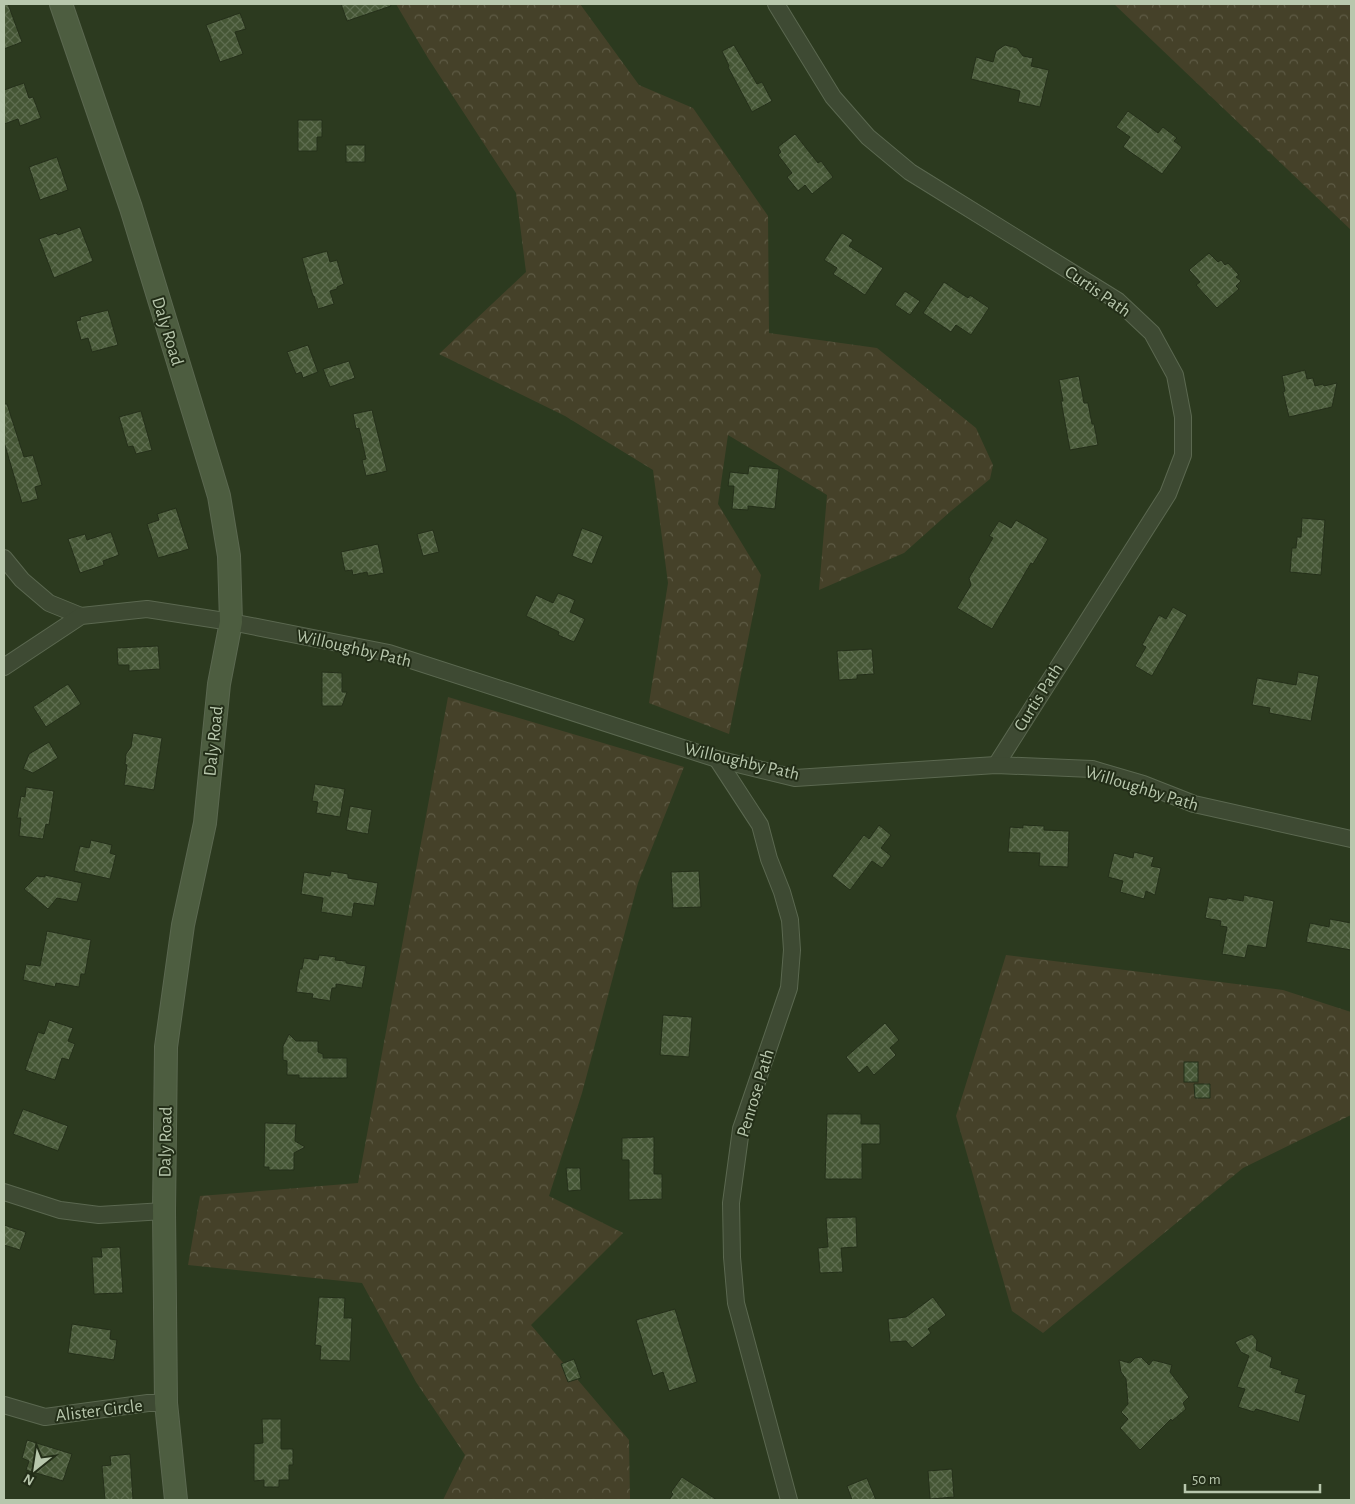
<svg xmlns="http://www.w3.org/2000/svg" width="1355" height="1504" viewBox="0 0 1355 1504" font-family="'Alegreya Sans',sans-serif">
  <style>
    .forest { fill: url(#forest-crowns) }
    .building { fill: url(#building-cross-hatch); stroke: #25301a }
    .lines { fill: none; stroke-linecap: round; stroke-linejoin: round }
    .street-casing { stroke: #5b6850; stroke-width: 18 }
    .secondary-casing { stroke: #5b6850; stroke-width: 24 }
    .street { stroke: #3e4a33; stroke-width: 16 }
    .secondary { stroke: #4d5d40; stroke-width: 22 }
    .labels { text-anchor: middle; stroke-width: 4; stroke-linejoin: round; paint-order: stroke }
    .street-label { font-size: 18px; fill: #b8c7ad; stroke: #232e18 }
  </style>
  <defs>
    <pattern id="forest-crowns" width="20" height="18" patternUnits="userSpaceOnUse" patternTransform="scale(1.25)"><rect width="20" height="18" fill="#454129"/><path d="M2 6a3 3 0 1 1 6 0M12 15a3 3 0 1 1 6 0" fill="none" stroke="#5e5b45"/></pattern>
    <pattern id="building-cross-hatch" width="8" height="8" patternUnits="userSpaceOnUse" patternTransform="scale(1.25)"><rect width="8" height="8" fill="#455635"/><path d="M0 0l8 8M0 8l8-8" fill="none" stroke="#5e6d50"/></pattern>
  </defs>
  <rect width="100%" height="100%" fill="#2c3a1f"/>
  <!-- forest -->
  <g class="forest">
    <path d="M396,4H580L639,85L693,108L768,216L769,333L877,348L976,428L993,465L990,479L951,511L904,553L819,590L827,495L728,435L718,504L761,575L729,734L649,703L668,583L653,470L565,416L439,354L526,272L516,193L428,58Z"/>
    <path d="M1114,4H1351V230Z"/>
    <path d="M448,697L684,767L638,883L582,1093L549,1196L623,1233L531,1325L629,1440L630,1500H443L465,1455L416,1382L362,1283L188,1265L200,1196L358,1183Z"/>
    <path d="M1006,955L1283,990L1351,1012V1115L1243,1168L1043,1333L1012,1311L956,1116Z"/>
  </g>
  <!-- building -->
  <g class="building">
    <path d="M4,4H8L22,42L4,49Z"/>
    <path d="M341,4H390L391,6L347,21Z"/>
    <path d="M240,13L246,29L235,32L243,54L220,62L206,25Z"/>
    <path d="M734,45L757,84L762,82L772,101L752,112L728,67L729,66L722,51Z"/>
    <path d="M1005,45L1017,48L1023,56L1033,58L1031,66L1049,70L1040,107L1018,102L1020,91L971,79L976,57L993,62L996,51Z"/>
    <path d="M24,83L29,98L33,97L41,118L20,126L18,119L4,124V90Z"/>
    <path d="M1128,111L1158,133L1163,127L1177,138L1174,141L1182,147L1162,174L1123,147L1130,137L1116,127Z"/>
    <path d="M298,120H322V137H317V151H298Z"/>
    <path d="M795,134L818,163L821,161L833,177L812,194L805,185L798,191L787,177L792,173L778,155L781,152L778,147Z"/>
    <rect x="346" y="145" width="19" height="17"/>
    <path d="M57,157L68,190L40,200L29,167Z"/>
    <path d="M80,227L93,261L54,278L39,239L56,233L58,235Z"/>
    <path d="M842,233L853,240L849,246L883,268L865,295L833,274L837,268L824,260Z"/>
    <path d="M327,251L330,262L337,260L344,284L337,287V289L330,291L334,304L318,309L314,296H313L302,258Z"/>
    <path d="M1209,253L1218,262L1221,260L1225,265L1228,263L1239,275L1236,277L1241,281L1236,286L1239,289L1217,308L1196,285L1200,282L1189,270Z"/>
    <path d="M944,282L968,298L970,295L989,308L971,335L956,325L951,332L923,313Z"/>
    <path d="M905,291L920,301L910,315L895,305Z"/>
    <path d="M108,310L118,345L92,352L88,338L81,340L76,321L81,320L80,317Z"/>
    <path d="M308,345L318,372L303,378L301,372L296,374L287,352Z"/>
    <path d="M349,361L355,378L330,387L323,369Z"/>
    <path d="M1305,370L1307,379L1313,378L1315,386L1323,384L1324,386L1337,383L1332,407L1289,417L1283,392L1285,391L1282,376Z"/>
    <path d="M1079,376L1084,403H1088L1092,424H1094L1098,445L1070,450L1061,401H1063L1059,380Z"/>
    <path d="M4,404H7L24,457L33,455L42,485L35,487L38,499L22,503L4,442Z"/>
    <path d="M372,410L387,471L366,476L362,460L366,459L359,428L356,429L353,414Z"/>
    <path d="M141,411L152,450L136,454L133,446L128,447L119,417Z"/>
    <path d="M749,466L779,469L775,509L748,506V510L732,509L734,486H728L730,472L748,474Z"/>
    <path d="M176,508L189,549L158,558L147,524L159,520L157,514Z"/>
    <path d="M1302,518L1325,520L1321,575L1290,572L1292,548H1296L1297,537H1301Z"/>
    <path d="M1016,520L1048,539L1033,564L1031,563L992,629L957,608L971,585L969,578L993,538L989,536L999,521L1011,528Z"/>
    <path d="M582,528L603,536L592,564L572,556Z"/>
    <path d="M433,530L439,552L423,556L417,534Z"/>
    <path d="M111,532L119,555L103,561L104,565L80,573L68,539L85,534L87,540Z"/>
    <path d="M378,544L384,573L368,576L367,572L353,575L352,570L345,571L341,552Z"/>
    <path d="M558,593L575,600L570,612L585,619L574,642L558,635L559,632L526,616L536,595L553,603Z"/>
    <path d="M1173,607L1187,615L1152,676L1135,666L1146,647L1142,645L1159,615L1166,619Z"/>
    <path d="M158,646L160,669L129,671V665H118L117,648Z"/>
    <path d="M872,649L874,674L857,675V679L839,680L837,651Z"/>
    <path d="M322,672L342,673V692H347L342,706H322Z"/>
    <path d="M1298,672L1319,676L1311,721L1269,713L1270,708L1252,705L1257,678L1296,685Z"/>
    <path d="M68,684L81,704L46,727L33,707Z"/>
    <path d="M133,733L162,738L154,790L124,785L127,765L125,764L126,754L131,747Z"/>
    <path d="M49,742L58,758L33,773L23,769L29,754Z"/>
    <path d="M315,784L345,789L340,817L316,813L318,802L312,801Z"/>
    <path d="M26,787L54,791L49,825L46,824L43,839L19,836L21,818H17L21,796L25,797Z"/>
    <path d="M350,806L372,810L368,834L346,830Z"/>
    <path d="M879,825L891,835L881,848L891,856L882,868L872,861L850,890L832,876L864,835L869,839Z"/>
    <path d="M1023,825L1044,826V830L1069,831L1068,867L1039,866L1040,853L1008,852L1010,827L1023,828Z"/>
    <path d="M91,840L112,845L110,853L116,855L110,879L74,871L80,846L89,848Z"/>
    <path d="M1134,852L1154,857L1151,866L1161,868L1155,895L1146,891L1144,899L1120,892L1123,881L1108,877L1114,853L1133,858Z"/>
    <path d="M331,871L348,874V878L378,883L374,906L354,903L352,917L321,912L323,898L301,894L304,872L330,876Z"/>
    <path d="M699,871L701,907L673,908L671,872Z"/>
    <path d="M45,875L82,883L77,902L57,898L48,909L24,889L37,876L45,877Z"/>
    <path d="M1244,895L1274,901L1266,948L1248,945L1245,958L1222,954L1227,927L1220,926L1221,921L1205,918L1209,897L1226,900L1227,898L1243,901Z"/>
    <path d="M1330,919L1351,923V950L1306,942L1310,923L1329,927Z"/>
    <path d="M47,931L91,940L85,974H81L79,987L56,983L55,987L23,980L26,964L40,966Z"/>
    <path d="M319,955L336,957L335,960L346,961V963L366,966L362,988L336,984V988H332L330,1001L312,998L313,994L296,992L300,969H302L304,958L318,960Z"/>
    <path d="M663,1015L692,1017L689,1057L660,1055Z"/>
    <path d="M49,1020L73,1028L68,1041L75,1044L69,1060L62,1058L55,1080L25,1070L38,1032L44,1034Z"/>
    <path d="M885,1023L899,1040L890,1048L896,1055L874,1075L867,1066L859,1073L846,1057Z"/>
    <path d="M289,1034L296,1041H318V1052L323,1054V1058H347V1078H299V1075H287V1061L283,1060V1046Z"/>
    <rect x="1184" y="1062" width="14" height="20"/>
    <path d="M1194,1084H1210V1098H1195Z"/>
    <path d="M23,1109L68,1126L58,1151L13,1134Z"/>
    <path d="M827,1114H861V1124H880V1144H862V1179H825Z"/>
    <path d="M265,1123L296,1124L295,1141L305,1147L294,1153V1170H269V1167H264Z"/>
    <path d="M654,1137V1174H662V1199L629,1200V1160H622V1138Z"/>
    <path d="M566,1168H580L581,1190L568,1191Z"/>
    <path d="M856,1217L857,1247L841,1248L843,1272L820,1273L818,1248L828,1247L826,1218Z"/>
    <path d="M4,1225L26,1232L20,1250L4,1245Z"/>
    <path d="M120,1247L123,1293L94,1294L92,1257H102L101,1248Z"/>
    <path d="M319,1297L345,1298L344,1318H352L350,1361L320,1360L321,1346L315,1345Z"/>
    <path d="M933,1297L946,1315L928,1329L931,1333L912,1348L906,1341L890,1342L888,1319L906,1317Z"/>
    <path d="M675,1309L697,1382L669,1391L663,1372L653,1376L636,1320Z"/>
    <path d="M72,1324L111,1330L110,1339L117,1340L114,1360L68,1353Z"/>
    <path d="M1252,1334L1257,1340L1256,1350L1272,1357L1270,1367L1282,1371L1281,1374L1299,1379L1295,1392L1306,1395L1299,1422L1256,1409L1254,1412L1238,1407L1245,1389L1237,1387L1249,1356L1241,1352L1235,1342Z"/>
    <path d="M1141,1357L1149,1365L1153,1360L1172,1365L1170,1372L1189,1397L1183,1403L1186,1409L1172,1421L1171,1419L1140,1450L1120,1428L1128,1419L1121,1412L1128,1404L1126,1379L1121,1372L1119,1360L1130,1363L1135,1358Z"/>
    <path d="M574,1359L581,1378L568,1382L561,1364Z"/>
    <path d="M262,1419H281V1449H293V1465H289V1480H279V1487H264V1480L254,1481V1444L263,1443Z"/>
    <path d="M27,1440L72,1454L63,1481L26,1470L29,1461L22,1458Z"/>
    <path d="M130,1454L133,1500H105L102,1466L111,1465L110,1456Z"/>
    <path d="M952,1469L954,1497L930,1499L928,1471Z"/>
    <path d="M682,1477L717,1500H669L673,1494L671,1492Z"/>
    <path d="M867,1478L876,1500H852L847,1486Z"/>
  </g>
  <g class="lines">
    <!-- street casing -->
    <g class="street-casing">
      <g id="street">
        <path d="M776,4L833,97L868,137L910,172L1118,301L1152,333L1175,375L1183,417V455L1168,494L996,765"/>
        <path d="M4,558L22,580L49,603L81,616"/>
        <path d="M4,667L81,616L147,609L231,622L389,653L717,759L795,778L996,765L1092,769L1143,784L1194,804L1351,839"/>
        <path d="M717,759L760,825L769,859L782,892L790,920L792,950L789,988L741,1129L731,1203L732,1257L736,1303L789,1500"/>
        <path d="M4,1192L60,1210L99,1215L164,1211"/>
        <path d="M4,1405L45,1417L148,1403H166"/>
      </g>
    </g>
    <!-- secondary casing -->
    <g class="secondary-casing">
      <path id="secondary" d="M61,4L131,208L210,466L219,496L229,556L231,622L219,684L205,823L183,925L166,1047L164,1211L166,1403L176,1500"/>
    </g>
    <!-- street -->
    <use href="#street" class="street"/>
    <!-- secondary -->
    <use href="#secondary" class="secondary"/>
  </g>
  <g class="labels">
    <!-- street labels -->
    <g class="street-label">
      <text transform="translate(1098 291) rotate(35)" y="6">Curtis Path</text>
      <text transform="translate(168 331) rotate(73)" y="6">Daly Road</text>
      <text transform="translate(354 648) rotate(13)" y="6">Willoughby Path</text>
      <text transform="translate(1038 697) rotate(-58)" y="6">Curtis Path</text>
      <text transform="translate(213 741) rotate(-84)" y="6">Daly Road</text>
      <text transform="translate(742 761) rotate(13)" y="6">Willoughby Path</text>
      <text transform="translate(1142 788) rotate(17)" y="6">Willoughby Path</text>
      <text transform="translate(755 1093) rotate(-73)" y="6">Penrose Path</text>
      <text transform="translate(165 1142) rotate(-89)" y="6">Daly Road</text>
      <text transform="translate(99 1410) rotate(-7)" y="6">Alister Circle</text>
    </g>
  </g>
  <!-- border -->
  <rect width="1355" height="1504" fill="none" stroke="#b8c7ad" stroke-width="10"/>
  <!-- north arrow -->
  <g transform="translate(35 1469) rotate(210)" stroke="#232e18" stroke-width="4" paint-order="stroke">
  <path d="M0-4L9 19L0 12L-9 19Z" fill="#b8c7ad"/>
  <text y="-8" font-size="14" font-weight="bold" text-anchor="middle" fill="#b8c7ad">N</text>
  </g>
  <!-- scale -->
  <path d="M1185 1484v8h135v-8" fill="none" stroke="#b8c7ad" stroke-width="2.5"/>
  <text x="1192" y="1484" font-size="15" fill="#b8c7ad" stroke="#232e18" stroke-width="4" paint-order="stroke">50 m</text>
</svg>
